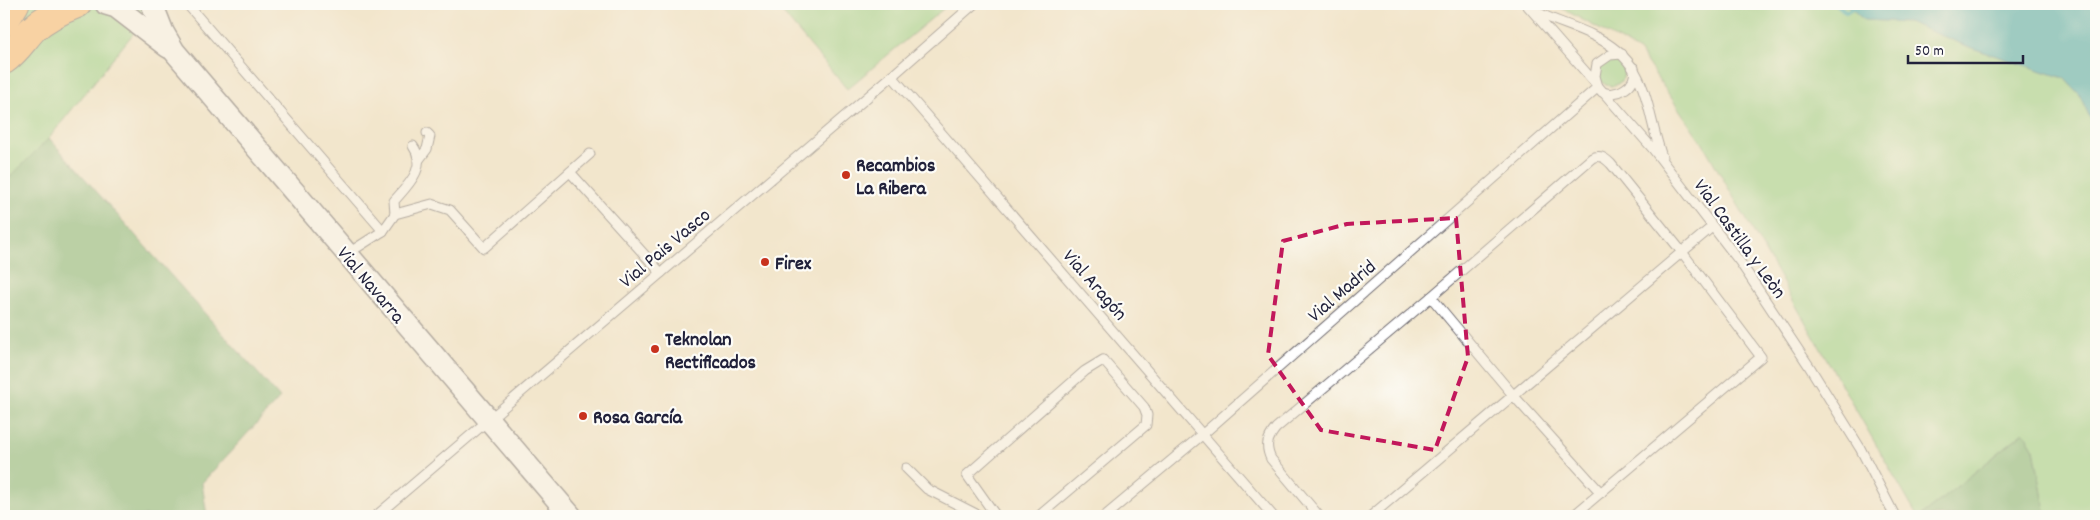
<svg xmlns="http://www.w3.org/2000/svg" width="2100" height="520" viewBox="0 0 2100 520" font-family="Dekko,sans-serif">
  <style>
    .green { fill: #95d48b; stroke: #5c7b63 }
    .forest { fill: #78b677; stroke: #4d6c59 }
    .water { fill: #3aacb4; stroke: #2e6778 }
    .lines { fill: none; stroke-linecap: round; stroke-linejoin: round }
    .stream { stroke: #3aacb4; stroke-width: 4.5 }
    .service-casing { stroke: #6b676e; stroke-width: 11 }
    .tertiary-casing { stroke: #6b676e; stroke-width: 24 }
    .primary-casing { stroke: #6b676e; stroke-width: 30 }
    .service { stroke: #fff; stroke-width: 9 }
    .tertiary { stroke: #fff; stroke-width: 21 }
    .primary { stroke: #ffbb71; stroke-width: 28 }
    .marked { fill: none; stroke: #c2185b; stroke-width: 4; stroke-dasharray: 10 6; stroke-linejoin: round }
    .poi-dot { fill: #c8321e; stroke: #fdfcf7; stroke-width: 2 }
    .labels { text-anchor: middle; stroke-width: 4.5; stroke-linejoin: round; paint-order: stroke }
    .poi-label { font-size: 20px; font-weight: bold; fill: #22223b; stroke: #fdfcf7; text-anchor: start }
    .street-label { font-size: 20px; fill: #22223b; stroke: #fdfcf7 }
  </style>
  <rect width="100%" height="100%" fill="#fdfcf7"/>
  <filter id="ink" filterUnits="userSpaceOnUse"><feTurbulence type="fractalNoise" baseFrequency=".02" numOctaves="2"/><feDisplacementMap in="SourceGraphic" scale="10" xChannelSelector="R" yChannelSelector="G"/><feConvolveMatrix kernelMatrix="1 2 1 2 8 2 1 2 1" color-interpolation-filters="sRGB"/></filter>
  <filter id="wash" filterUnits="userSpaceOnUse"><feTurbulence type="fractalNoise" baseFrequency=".0096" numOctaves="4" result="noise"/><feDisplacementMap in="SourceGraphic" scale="20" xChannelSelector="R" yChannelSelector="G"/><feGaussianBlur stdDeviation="1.12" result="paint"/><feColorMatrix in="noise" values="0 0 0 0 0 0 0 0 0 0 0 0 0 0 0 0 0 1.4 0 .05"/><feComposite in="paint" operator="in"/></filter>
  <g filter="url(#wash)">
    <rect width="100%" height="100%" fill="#f2e6cc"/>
    <!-- green -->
    <g class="green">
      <path d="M4,4H157L49,138L4,183Z"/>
      <path d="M775,4H949L847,89Z"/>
      <path d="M1554,4H1846L1864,20L1908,22L1972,48L2064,78L2079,94L2094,126L2096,145V516H2046L2034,449L2024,432L1921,516H1917L1703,144L1639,51Z"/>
      <circle cx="1611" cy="73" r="13"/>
    </g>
    <!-- forest -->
    <g class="forest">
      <path d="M49,138L280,398L202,483L207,516H4V183Z"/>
      <path d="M2024,432L2034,449L2046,516H1921Z"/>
    </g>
    <!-- water -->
    <path class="water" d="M1846,4H2096V145L2094,126L2079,94L2064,78L1972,48L1908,22L1864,20Z"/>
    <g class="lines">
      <!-- stream -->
      <path class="stream" d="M1837,4L1846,12L1858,4"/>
    </g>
  </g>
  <g filter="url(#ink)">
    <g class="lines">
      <!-- service casing -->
      <g class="service-casing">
        <g id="service">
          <path d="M187,4L383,231"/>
          <path d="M1526,4L1653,149L1740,262L1809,366L1860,448L1895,516"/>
          <path d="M1535,11C1553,21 1574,26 1592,35C1650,62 1644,104 1662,157"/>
          <path d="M892,76L1273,516"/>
          <path d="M1602,92C1617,97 1638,86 1634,68"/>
          <path d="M418,161L427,149L430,136L427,133"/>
          <path d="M570,172L661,273"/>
          <path d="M395,214L394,201C408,185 428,167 413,146"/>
          <path d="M347,254L383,231L395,214L432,204L450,210L484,248L590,154"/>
          <path d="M906,468L927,489L980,516"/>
          <path d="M1601,493L1513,395L1431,297L1592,158C1600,154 1605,158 1611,164L1682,252L1712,227"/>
          <path d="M376,516L892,76L974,4"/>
          <path d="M996,516L967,475L1085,371L1103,360L1144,407L1147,415L1146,425L1039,516"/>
          <path d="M1105,516L1203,434L1598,87L1595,76L1597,64L1610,55L1622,54"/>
          <path d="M1319,516L1271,459C1265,446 1267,439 1276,428L1431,297"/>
          <path d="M1371,516L1682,252L1761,357L1573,516"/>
        </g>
      </g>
      <!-- tertiary casing -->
      <g class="tertiary-casing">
        <g id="tertiary">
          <path d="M106,4L116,7L168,47"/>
          <path d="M152,4L163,32L174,51L571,516"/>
        </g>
      </g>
      <!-- primary casing -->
      <g class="primary-casing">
        <g id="primary">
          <path d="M4,22L15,4"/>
          <path d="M4,60C16,52 23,40 33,29C46,17 61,10 77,4"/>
        </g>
      </g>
      <!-- service -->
      <use href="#service" class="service"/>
      <!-- tertiary -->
      <use href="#tertiary" class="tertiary"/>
      <!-- primary -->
      <use href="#primary" class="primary"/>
    </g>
  </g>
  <!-- marked area -->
  <path d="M0 0H2100V520H0ZM1456,218L1468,357L1435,450L1321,430L1268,355L1283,241L1347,224Z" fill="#f2e6cc" fill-opacity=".55" fill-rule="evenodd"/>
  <path class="marked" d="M1456,218L1468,357L1435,450L1321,430L1268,355L1283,241L1347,224Z"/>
  <!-- markers -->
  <g class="poi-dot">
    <circle cx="846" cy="175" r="5"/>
    <circle cx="765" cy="262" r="5"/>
    <circle cx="655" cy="349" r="5"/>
    <circle cx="583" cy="416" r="5"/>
  </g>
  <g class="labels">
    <!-- poi labels -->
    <g class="poi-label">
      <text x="856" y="171">Recambios<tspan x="856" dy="23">La Ribera</tspan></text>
      <text x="775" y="269">Firex</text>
      <text x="665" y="345">Teknolan<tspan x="665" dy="23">Rectificados</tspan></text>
      <text x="593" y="423">Rosa García</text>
    </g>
    <!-- street labels -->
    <g class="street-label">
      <text transform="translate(1741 238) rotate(54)" y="7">Vial Castilla y Leòn</text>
      <text transform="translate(664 247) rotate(-40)" y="7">Vial Pais Vasco</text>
      <text transform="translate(372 284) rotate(50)" y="7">Vial Navarra</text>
      <text transform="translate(1096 284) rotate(49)" y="7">Vial Aragón</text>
      <text transform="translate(1341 290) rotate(-41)" y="7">Vial Madrid</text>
    </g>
  </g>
  <!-- margin -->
  <rect width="2100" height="520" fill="none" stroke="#fdfcf7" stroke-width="20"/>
  <!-- scale -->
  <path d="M1908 55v8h115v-8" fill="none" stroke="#22223b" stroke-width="2.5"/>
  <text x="1915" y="55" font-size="15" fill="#22223b" stroke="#fdfcf7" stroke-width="4" paint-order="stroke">50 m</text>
</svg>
